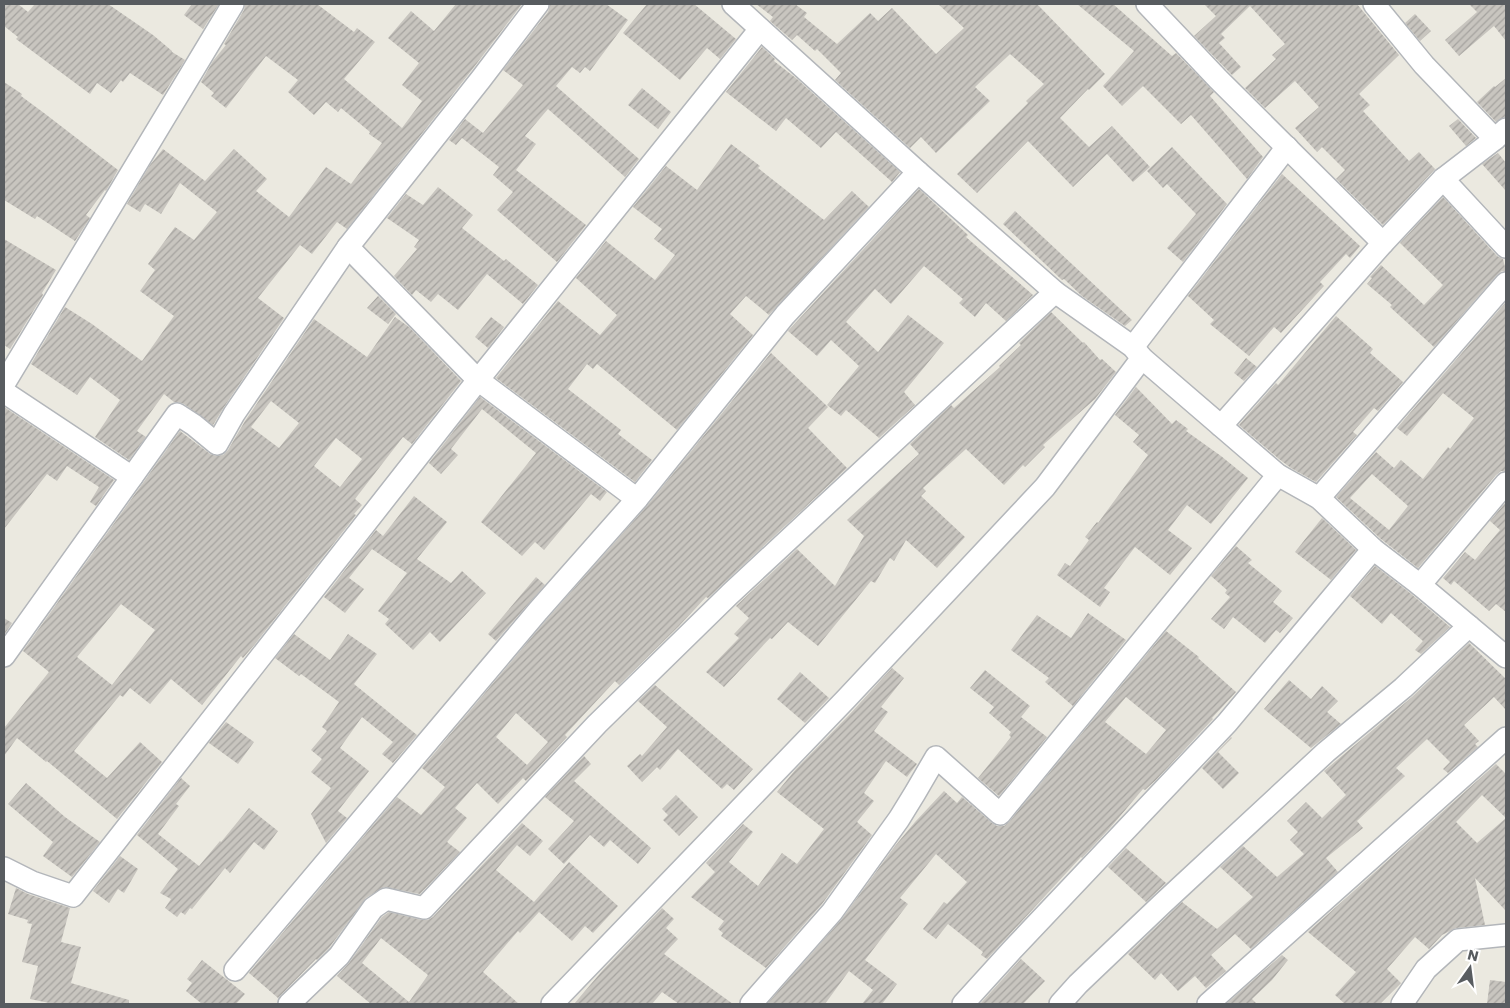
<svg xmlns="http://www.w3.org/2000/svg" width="1510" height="1008" viewBox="0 0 1510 1008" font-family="Poppins,sans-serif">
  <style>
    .building { fill: url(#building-hatch); fill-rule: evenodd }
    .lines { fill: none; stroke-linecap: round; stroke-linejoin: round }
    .street-casing { stroke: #b3b6ba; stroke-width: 24 }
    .street { stroke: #fff; stroke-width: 21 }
  </style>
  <defs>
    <pattern id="building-hatch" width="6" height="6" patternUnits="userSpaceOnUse" patternTransform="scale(1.25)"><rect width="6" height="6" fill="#c8c5bf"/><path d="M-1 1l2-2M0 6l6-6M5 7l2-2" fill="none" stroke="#a5a39f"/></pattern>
  </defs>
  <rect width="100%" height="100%" fill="#ebe9e0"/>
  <!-- building -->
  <g class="building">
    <path d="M4,4H18L28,12L35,4H108L153,35L172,51V52L185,60L163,95L130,73L123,82L121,80L111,93L97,83L90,94L16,39L18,37L4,26Z"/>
    <path d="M192,4H219L203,29L184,15Z"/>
    <path d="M245,4H317L354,32L357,28L375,42L344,79L402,128L422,101L402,85L419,63L388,38L411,11L434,31L456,4H522L471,71L347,229L337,222L312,254L300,245L258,298L284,318L224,407L213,425L184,404L178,402H174L164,394L137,431L146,437L129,460L95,437L120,400L90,377L77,395L31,364L65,307L92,324L142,361L174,316L140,291L155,270L148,264L175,227L194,240L217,212L180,183L161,214L145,204L140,212L127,204L150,165L163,149L205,181L234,149L267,179L256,191L289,217L326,167L351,184L382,143L369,134L370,132L341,108L338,112L326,102L314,115L288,92L298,80L266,56L226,108L211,96L214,93L201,82L213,61L226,45L224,44L244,10Z"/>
    <path d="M550,4H606L628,20L590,71L585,67L580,73L572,67L556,86L639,159L625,177L548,109L525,136L536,144L516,170L586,225L557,262L497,210L513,192L493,175L499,167L462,138L456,145L449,140L465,119L483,133L523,85L503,70L548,12Z"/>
    <path d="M647,4H694L736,39L720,59L707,48L680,80L623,33Z"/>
    <path d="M756,4H795L807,13L804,17L837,44L870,13L878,21L892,8L936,54L964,28L938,4H1037L1105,74L1089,90L1088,89L1060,118L1089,147L1112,126L1150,167L1133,182L1107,154L1073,187L1028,141L977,193L957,174L1028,103L1026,101L1044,84L1010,54L975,87L990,101L936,153L921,137L910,148L835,80L841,73L817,49L815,51L797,35L792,40L770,21L773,17Z"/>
    <path d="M1077,4H1113L1172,56L1176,53L1214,92L1210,96L1263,157L1247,179L1191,115L1181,124L1143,86L1122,106L1103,86L1134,51Z"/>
    <path d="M1204,4H1357L1399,55L1359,94L1370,105L1363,111L1409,161L1419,152L1435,169L1383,225L1336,179L1345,170L1322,147L1317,152L1295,128L1319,107L1295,81L1265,108L1245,88L1276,59L1272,55L1285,44L1250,6L1221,34L1225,38L1219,43L1241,67L1232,75L1194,36L1216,16Z"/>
    <path d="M1469,4H1506V41L1494,26L1459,56L1445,40L1477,12Z"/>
    <path d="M1415,14L1431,31L1420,41L1405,23Z"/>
    <path d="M762,47L775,59L774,61L797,79L900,172L892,182L836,132L821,148L786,118L776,131L726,92Z"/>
    <path d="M1506,78V116L1496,122L1477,102L1494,86L1495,87Z"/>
    <path d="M4,82L22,94L21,96L44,113L118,170L106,191L105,190L86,215L90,218L75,241L37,216L35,219L4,200Z"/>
    <path d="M642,88L671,112L658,129L628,105Z"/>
    <path d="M1458,119L1476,138L1466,146L1449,126Z"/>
    <path d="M731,144L760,166L758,168L824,220L852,191L869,207L769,315L746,296L730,314L753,335L677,430L597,364L593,369L587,364L568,389L621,430L618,434L652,460L635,482L496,378L558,301L600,335L617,315L576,278L606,241L655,280L675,255L654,239L662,229L633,207L666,166L697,190Z"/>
    <path d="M1172,147L1227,204L1183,262L1167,248L1196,214L1167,184L1163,188L1147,171Z"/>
    <path d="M1498,153L1506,163V191L1482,164Z"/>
    <path d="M1282,174L1360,246L1350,258L1346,254L1320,282L1324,286L1281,333L1274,327L1249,356L1210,324L1214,320L1188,296Z"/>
    <path d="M438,187L473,215L462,228L504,261L506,259L538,285L523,304L487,274L458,310L438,294L431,302L416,290L412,295L394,276L417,249L414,247L419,240L387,218L406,194L423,205Z"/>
    <path d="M919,189L968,235L966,237L1033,295L1006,321L986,303L975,317L959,303L963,299L924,266L891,304L875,289L846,322L878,352L908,315L944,343L904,392L915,405L879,438L846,410L841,416L827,405L859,366L831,340L817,356L788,331Z"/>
    <path d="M1443,197L1497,256L1503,259L1506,271H1502L1497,275L1434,347L1390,307L1392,305L1367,284L1372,278L1370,277L1381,265L1424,305L1443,285L1400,243Z"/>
    <path d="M1015,211L1132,320L1125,326L1082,296L1064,279L1062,280L1003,224Z"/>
    <path d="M4,239L56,270L42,293L43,295L10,349L4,345Z"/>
    <path d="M378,296L396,314L388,324L367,308Z"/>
    <path d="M1506,302V471H1501L1496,475L1418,568L1381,539L1336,497L1376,452L1394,468L1401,460L1423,479L1448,447L1450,449L1474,418L1443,393L1407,436L1397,428ZM1372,474L1408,506L1389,530L1350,498Z"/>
    <path d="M1051,312L1083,343L1084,342L1100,360L1102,359L1116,372L1095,399L1043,445L1045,447L1025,467L1023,465L1004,485L966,449L923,488L926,491L921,496L965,537L937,568L906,540L894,561L890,558L875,583L871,581L818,646L788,622L772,639L770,638L724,687L706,672L739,638L734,634L749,618L736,606L797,549L835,586L864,536L847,520L919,454L910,444L951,405L954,408L1000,367L999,366L1021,345L1019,343Z"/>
    <path d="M1336,316L1373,349L1370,353L1403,382L1378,411L1374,408L1353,432L1357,435L1316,482L1291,468L1279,459L1239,425L1276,383L1278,385Z"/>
    <path d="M395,317L409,327L461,381L412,444L403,437L355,499L362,505L354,514L356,515L255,644L243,658L241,656L202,705L171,679L150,704L130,688L123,697L120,695L74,751L107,778L140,742L162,762L117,819L47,761L46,762L17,738L4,756V728L49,672L23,651L180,431L210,454L216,456L223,455L228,450L245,421L314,319L367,357ZM271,401L299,423L279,448L251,427ZM336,438L362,459L340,487L314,466ZM121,604L155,630L112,685L77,657Z"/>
    <path d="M491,317L504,327L488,348L475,337Z"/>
    <path d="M771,353L828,407L808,428L847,468L708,598L706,597L679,626L619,685L615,681L565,735L567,737L526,781L523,778L498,804L477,783L455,808L467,818L447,842L460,852L420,894L384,887L366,898L329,948L317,960L316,959L278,998L249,973L397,797L421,815L445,787L422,768L547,619L646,507ZM516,713L548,742L527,765L496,737Z"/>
    <path d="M1246,358L1257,367L1244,381L1234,373Z"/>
    <path d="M1136,387L1172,424L1176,420L1188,429L1186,431L1221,456L1248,478L1211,524L1187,505L1168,530L1192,548L1170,575L1135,547L1104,588L1110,592L1100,607L1057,575L1065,563L1070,566L1089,540L1085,537L1097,522L1098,523L1148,455L1133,442L1139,435L1115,415Z"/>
    <path d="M480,397L607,492L600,501L591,494L544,550L535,542L522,556L481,522L536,453L482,409L451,449L458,455L441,474L429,463Z"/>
    <path d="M4,407L114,480L96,506L90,502L99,487L67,466L57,481L47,474L4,529Z"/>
    <path d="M414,496L447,522L417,559L451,583L462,571L486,593L440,642L430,632L413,650L385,624L389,619L378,611L407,573L372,549L349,578L364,589L345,613L324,597L376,530L383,536Z"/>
    <path d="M1506,502V612L1496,604L1489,611L1454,581L1451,585L1443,578L1465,552L1475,560L1500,530L1490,521Z"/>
    <path d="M1322,518L1356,550L1331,580L1295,552Z"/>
    <path d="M1236,546L1252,560L1248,563L1282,591L1273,602L1293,618L1280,633L1276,630L1265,643L1233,617L1224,629L1211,619L1230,597L1225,593L1227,590L1211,576Z"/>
    <path d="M1375,566L1410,593L1450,627L1421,654L1415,650L1423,641L1391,613L1382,624L1350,596Z"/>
    <path d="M536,577L545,585L496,641L488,634Z"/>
    <path d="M1088,613L1126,640L1073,706L1045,682L1049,678L1011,650L1037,615L1071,638Z"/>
    <path d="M4,618L12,623L4,635Z"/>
    <path d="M1166,631L1199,657L1198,658L1236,692L1212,718L1213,719L1156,780L1145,790L1143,789L1110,828L1082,858L1081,857L987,959L981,955L983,952L948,924L936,939L923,929L944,902L947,904L967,882L936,854L900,898L908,904L865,960L897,984L882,1004H862L873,990L849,971L825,1004H767L841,920L895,846L915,822L944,791L957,803L962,797L992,823L997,826H1004L1009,822ZM1126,697L1166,730L1146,754L1105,722Z"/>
    <path d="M294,634L330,660L348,634L377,654L354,684L417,735L393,763L382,754L393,742L362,717L340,748L369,771L338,811L347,818L326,843L311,814L331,788L311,772L322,759L311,750L327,731L322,727L339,702L301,674L299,676L275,658Z"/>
    <path d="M1469,643L1506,679V710L1494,697L1464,725L1479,741L1475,744L1478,747L1448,773L1443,769L1450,762L1427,739L1396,768L1405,776L1357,821L1363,828L1326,858L1338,872L1251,949L1235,934L1211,955L1226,971L1206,988L1195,976L1178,991L1161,973L1155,980L1128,954L1182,902L1217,929L1253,897L1220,867L1243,846L1277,877L1304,854L1290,840L1298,832L1287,821L1306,802L1322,818L1346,795L1324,771L1412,697Z"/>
    <path d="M892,668L904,678L881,707L888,712L874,731L917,764L907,777L886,761L864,793L874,801L857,822L872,835L822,904L766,968L721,936L723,933L718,929L724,921L691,897L715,872L706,863L743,824L753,832L729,862L758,886L782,853L797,864L824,829L777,792L796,769L849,715Z"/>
    <path d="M985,670L1030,706L1021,717L1047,737L999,796L978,778L1011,737L1009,735L1011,732L989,713L994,707L970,688Z"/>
    <path d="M800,672L829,698L805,723L777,699Z"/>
    <path d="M1289,680L1311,699L1322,686L1338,701L1327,712L1341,724L1311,748L1264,709Z"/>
    <path d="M655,685L753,769L734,790L727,784L722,789L678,749L660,770L657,767L642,782L627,766L640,754L642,756L667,727L638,701Z"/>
    <path d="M226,722L254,742L238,764L209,743Z"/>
    <path d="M1231,737L1232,738L1218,752L1239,773L1223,789L1202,768Z"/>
    <path d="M584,756L591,764L574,781L651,848L638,864L610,840L604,847L590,835L564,864L548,849L574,821L545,797Z"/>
    <path d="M1496,764L1506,774V911L1475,878L1485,925L1456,928L1442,935L1429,949L1415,937L1387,969L1401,983L1380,1004H1345L1335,995L1356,972L1308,932ZM1482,795L1506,818L1477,843L1456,822Z"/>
    <path d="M181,778L190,786L176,804L179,806L158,834L199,866L220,841L221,842L249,808L278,831L264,850L254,842L230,873L225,868L192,909L190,908L185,915L181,912L177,917L165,908L171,899L160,893L178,869L137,835Z"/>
    <path d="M26,783L65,817L100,842L72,877L43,856L53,842L8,804Z"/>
    <path d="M676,795L698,817L679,836L663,820L668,815L662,809Z"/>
    <path d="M522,823L543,841L530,856L517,845L496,870L534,902L569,862L618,906L593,933L585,926L572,941L539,912L520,933L518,931L483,972L519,1004H371L337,976L349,963L382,917L389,912L422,920H428L433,917ZM381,938L428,975L409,1002L362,963Z"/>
    <path d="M1126,848L1166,883L1146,902L1108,867Z"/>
    <path d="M120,856L138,869L124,893L118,889L109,903L93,891Z"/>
    <path d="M16,888L28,894L70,908L61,942L81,947L71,983L129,1000V1004H54L30,999L38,966L22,962L32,924L27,923L28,920L8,914Z"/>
    <path d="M662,908L674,919L666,928L678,939L664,954L733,1004H679L662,992L652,1004H574L602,971Z"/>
    <path d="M1282,955L1288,960L1272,980L1252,999L1257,1004H1226Z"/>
    <path d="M1021,959L1045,981L1023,1004H980Z"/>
    <path d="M202,960L245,994L236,1004H202L186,991L192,983L187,979Z"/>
    <path d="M1490,980L1506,982V1004H1487Z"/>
  </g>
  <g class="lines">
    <!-- street casing -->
    <g class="street-casing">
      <g id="street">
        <path d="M733,4L918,172L1055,292L1133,347L1142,358L1278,475L1319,498L1373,549L1420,585L1506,657"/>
        <path d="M1147,4L1218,79L1383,243"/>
        <path d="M1374,4L1424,65L1495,139"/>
        <path d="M1443,179L1506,247"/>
        <path d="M348,247L478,380L637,499"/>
        <path d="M1133,347L1287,147"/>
        <path d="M4,384L233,4"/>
        <path d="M4,392L132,477"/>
        <path d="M1221,426L1383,243L1443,179L1495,139L1506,129"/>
        <path d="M1319,498L1506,283"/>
        <path d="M1420,585L1506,483"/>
        <path d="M4,656L177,414L194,425L217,444L234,414L348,247L481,79L538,4"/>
        <path d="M4,868L32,882L73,896L478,380L760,29"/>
        <path d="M235,970L538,611L637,499L785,315L918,172"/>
        <path d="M289,1004L339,956L373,908L386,899L424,908L597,724L730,594L1055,292"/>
        <path d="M552,1004L846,699L1045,487L1142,358"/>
        <path d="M751,1004L832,912L899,819L915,793L936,757L1000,814L1278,475"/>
        <path d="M963,1004L1012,950L1227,723L1373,549"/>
        <path d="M1060,1004L1078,984L1162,904L1326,752L1403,688L1469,626"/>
        <path d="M1208,1004L1506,738"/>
        <path d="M1402,1004L1426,969L1458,940L1506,935"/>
      </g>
    </g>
    <!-- street -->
    <use href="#street" class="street"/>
  </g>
  <!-- border -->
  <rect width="1510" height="1008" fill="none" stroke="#585c60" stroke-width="10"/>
  <!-- north arrow -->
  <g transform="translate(1470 968) rotate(14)" stroke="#ffffff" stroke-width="4" paint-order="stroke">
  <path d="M0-4L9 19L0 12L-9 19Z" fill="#585c60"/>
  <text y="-8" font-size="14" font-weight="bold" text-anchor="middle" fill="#585c60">N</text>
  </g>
</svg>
